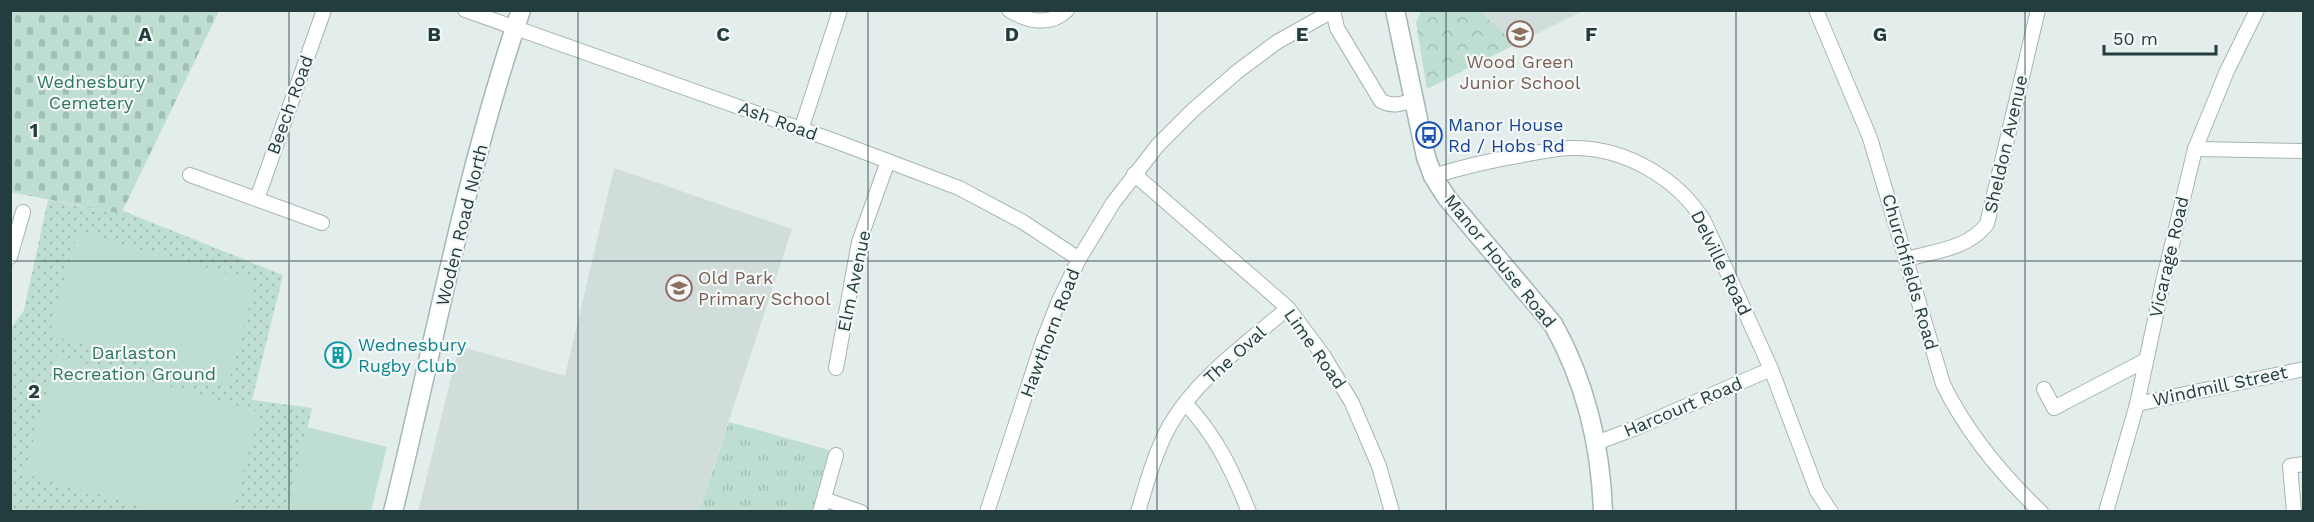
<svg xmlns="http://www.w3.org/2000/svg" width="2314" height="522" viewBox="0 0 2314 522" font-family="'Work Sans',sans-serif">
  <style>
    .built { fill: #d1dddb }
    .grass { fill: url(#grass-tufts) }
    .forest { fill: url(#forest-crowns) }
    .cemetery { fill: url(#cemetery-stones) }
    .park { fill: url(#park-dots) }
    .pitch { fill: #bdded0 }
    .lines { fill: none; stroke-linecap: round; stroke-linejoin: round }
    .street-casing { stroke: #a6b5b4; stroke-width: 16 }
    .secondary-casing { stroke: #a2b9b8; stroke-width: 21 }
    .street { stroke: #fff; stroke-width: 14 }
    .secondary { stroke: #fff; stroke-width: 18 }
    .grid { fill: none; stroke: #233d3e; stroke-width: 1.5; stroke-opacity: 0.55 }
    .labels { text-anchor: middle; stroke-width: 4.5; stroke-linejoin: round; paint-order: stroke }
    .education-label { font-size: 18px; fill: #785e54; stroke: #f4f9f8 }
    .park-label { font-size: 18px; fill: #2e7561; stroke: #f4f9f8 }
    .street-label { font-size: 18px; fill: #233d3e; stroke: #f4f9f8 }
    .transit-label { font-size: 18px; fill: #164399; stroke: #f4f9f8; text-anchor: start }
    .culture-label { font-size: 18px; fill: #0d838f; stroke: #f4f9f8; text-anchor: start }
    .grid-label { font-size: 20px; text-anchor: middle; font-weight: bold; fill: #233d3e; stroke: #f4f9f8; stroke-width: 4.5; stroke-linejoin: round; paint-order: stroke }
  </style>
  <defs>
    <pattern id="grass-tufts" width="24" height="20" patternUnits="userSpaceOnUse" patternTransform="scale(1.5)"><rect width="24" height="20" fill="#bdded0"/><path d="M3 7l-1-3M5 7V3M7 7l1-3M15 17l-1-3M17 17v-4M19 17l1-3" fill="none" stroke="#a2bfb4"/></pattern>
    <pattern id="forest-crowns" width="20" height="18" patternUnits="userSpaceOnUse" patternTransform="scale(1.5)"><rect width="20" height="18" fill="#bdded0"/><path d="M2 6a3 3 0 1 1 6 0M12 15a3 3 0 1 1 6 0" fill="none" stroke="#a2bfb4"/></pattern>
    <pattern id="cemetery-stones" width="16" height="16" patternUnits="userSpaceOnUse" patternTransform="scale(1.5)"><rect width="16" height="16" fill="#bdded0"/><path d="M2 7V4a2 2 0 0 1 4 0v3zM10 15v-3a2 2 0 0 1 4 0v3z" fill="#a2bfb4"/></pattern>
    <pattern id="park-dots" width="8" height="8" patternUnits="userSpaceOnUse" patternTransform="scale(1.5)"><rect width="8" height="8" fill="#bdded0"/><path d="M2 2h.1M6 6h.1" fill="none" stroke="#a2bfb4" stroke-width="1.8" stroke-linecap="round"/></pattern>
  </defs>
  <rect width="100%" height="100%" fill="#e3edec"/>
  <!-- built -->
  <g class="built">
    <path d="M1479,11H1583L1516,44Z"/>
    <path d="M614,168L792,229L699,511L418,512L459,346L565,376Z"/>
  </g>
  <!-- grass -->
  <path class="grass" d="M729,422L829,450L812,511H699Z"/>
  <!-- forest -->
  <path class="forest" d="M1421,11H1479L1516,44L1427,89L1416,23Z"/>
  <!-- cemetery -->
  <path class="cemetery" d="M11,11H219L121,214L11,192Z"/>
  <!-- park -->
  <path class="park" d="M48,200L121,214L123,211L283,275L252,400L312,408L287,511L11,512V328L24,310Z"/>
  <!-- pitch -->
  <g class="pitch">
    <path d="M78,232L256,281L228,385L49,335Z"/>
    <path d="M57,355L260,412L232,511H158L24,474Z"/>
    <path d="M307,427L387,447L371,511H287Z"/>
  </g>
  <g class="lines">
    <!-- street casing -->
    <g class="street-casing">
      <g id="street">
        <path d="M465,10L835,141L959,188L1023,222L1079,259"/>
        <path d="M1009,10C1027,21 1050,27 1067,10"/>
        <path d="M1333,10L1337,28L1381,101C1393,107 1402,104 1413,100"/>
        <path d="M1816,10L1870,138L1943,384C1967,433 2001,474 2041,512"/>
        <path d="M801,130L840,10"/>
        <path d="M2195,149L2304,151"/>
        <path d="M1134,174L1288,308L1323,355L1352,403L1379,466L1392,512"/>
        <path d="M190,175L322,223"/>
        <path d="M1433,176C1463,167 1492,160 1523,155C1541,152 1559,147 1577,148C1627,149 1678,179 1704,221L1771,369L1817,491L1831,512"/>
        <path d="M257,199L324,10"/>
        <path d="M10,257L23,212"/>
        <path d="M1907,259C1935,251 1968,249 1987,224L2038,10"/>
        <path d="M836,368L859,242L888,161"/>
        <path d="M2044,389L2054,408L2146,360"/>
        <path d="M1186,404C1217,437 1232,470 1249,512"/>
        <path d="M2137,404L2304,369"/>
        <path d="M1596,443L1636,428L1771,369"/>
        <path d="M824,499L861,512"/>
        <path d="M820,512L836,455"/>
        <path d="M987,512L1043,341L1058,303L1079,259L1113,203L1158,145L1193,110L1238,71L1277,42L1334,10"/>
        <path d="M1138,512C1147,482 1155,452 1170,425C1197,378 1247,343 1288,308"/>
        <path d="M2106,512L2137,404L2163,282L2195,149L2227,71L2257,10"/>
        <path d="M2294,512L2290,466L2304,464"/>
      </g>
    </g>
    <!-- secondary casing -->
    <g class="secondary-casing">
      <g id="secondary">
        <path d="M1395,10L1426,157L1433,176L1447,198L1553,324C1585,381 1601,447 1603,512"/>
        <path d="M393,512C434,345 465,173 521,10"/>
      </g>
    </g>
    <!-- street -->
    <use href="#street" class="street"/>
    <!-- secondary -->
    <use href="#secondary" class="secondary"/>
  </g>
  <!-- grid -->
  <path class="grid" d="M289,10V512M578,10V512M868,10V512M1157,10V512M1446,10V512M1736,10V512M2025,10V512M10,261H2304"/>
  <!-- icons -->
  <defs>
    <g id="school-ring" transform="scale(1.35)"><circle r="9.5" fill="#f4f9f8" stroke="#8d6e63" stroke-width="1.5"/><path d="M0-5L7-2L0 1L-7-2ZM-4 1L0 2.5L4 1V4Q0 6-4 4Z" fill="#8d6e63"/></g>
    <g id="bus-ring" transform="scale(1.35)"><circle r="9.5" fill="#f4f9f8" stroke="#1a4fb4" stroke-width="1.5"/><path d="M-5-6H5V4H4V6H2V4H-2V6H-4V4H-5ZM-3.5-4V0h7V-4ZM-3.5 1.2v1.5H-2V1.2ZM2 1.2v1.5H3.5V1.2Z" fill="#1a4fb4"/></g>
    <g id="building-ring" transform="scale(1.35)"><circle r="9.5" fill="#f4f9f8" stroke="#0f9aa8" stroke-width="1.5"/><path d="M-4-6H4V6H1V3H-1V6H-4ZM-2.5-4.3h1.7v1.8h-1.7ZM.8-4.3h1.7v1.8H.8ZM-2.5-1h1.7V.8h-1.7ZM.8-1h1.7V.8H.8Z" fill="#0f9aa8"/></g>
  </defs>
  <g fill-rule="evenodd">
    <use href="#school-ring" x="1520" y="34"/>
    <use href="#bus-ring" x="1429" y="135"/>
    <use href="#school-ring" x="679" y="288"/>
    <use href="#building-ring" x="338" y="355"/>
  </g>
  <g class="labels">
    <!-- education labels -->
    <g class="education-label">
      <text x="1520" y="68">Wood Green<tspan x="1520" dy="21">Junior School</tspan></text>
      <text x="698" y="284" text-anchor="start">Old Park<tspan x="698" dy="21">Primary School</tspan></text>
    </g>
    <!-- park labels -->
    <g class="park-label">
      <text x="91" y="88">Wednesbury<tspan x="91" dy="21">Cemetery</tspan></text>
      <text x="134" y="359">Darlaston<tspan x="134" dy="21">Recreation Ground</tspan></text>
    </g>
    <!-- street labels -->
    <g class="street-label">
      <text transform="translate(290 105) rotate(-70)" y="6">Beech Road</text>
      <text transform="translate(778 121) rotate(20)" y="6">Ash Road</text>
      <text transform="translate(2006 144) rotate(-77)" y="6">Sheldon Avenue</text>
      <text transform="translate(462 225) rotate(-76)" y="6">Woden Road North</text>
      <text transform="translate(2169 257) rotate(-77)" y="6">Vicarage Road</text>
      <text transform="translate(1500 261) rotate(51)" y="6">Manor House Road</text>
      <text transform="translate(1721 263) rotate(64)" y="6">Delville Road</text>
      <text transform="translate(1910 272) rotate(74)" y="6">Churchfields Road</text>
      <text transform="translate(854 281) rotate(-78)" y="6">Elm Avenue</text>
      <text transform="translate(1050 333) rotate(-69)" y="6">Hawthorn Road</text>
      <text transform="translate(1315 349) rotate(55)" y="6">Lime Road</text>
      <text transform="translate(1235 355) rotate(-42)" y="6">The Oval</text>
      <text transform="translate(2220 386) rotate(-12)" y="6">Windmill Street</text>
      <text transform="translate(1683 407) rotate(-23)" y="6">Harcourt Road</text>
    </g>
    <!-- transit labels -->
    <g class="transit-label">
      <text x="1448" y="131">Manor House<tspan x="1448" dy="21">Rd / Hobs Rd</tspan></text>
    </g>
    <!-- culture labels -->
    <g class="culture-label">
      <text x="358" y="351">Wednesbury<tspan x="358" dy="21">Rugby Club</tspan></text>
    </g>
  </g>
  <g class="grid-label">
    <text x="145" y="41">A</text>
    <text x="434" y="41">B</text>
    <text x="723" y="41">C</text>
    <text x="1012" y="41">D</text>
    <text x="1302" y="41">E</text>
    <text x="1591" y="41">F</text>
    <text x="1880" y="41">G</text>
    <text x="34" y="137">1</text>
    <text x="34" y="398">2</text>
  </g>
  <!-- border -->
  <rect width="2314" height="522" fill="none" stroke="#233d3e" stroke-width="24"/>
  <!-- scale -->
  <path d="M2104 45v9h112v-9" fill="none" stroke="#233d3e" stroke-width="3"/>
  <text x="2113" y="45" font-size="18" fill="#233d3e" stroke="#f4f9f8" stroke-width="4.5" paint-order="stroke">50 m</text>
</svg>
